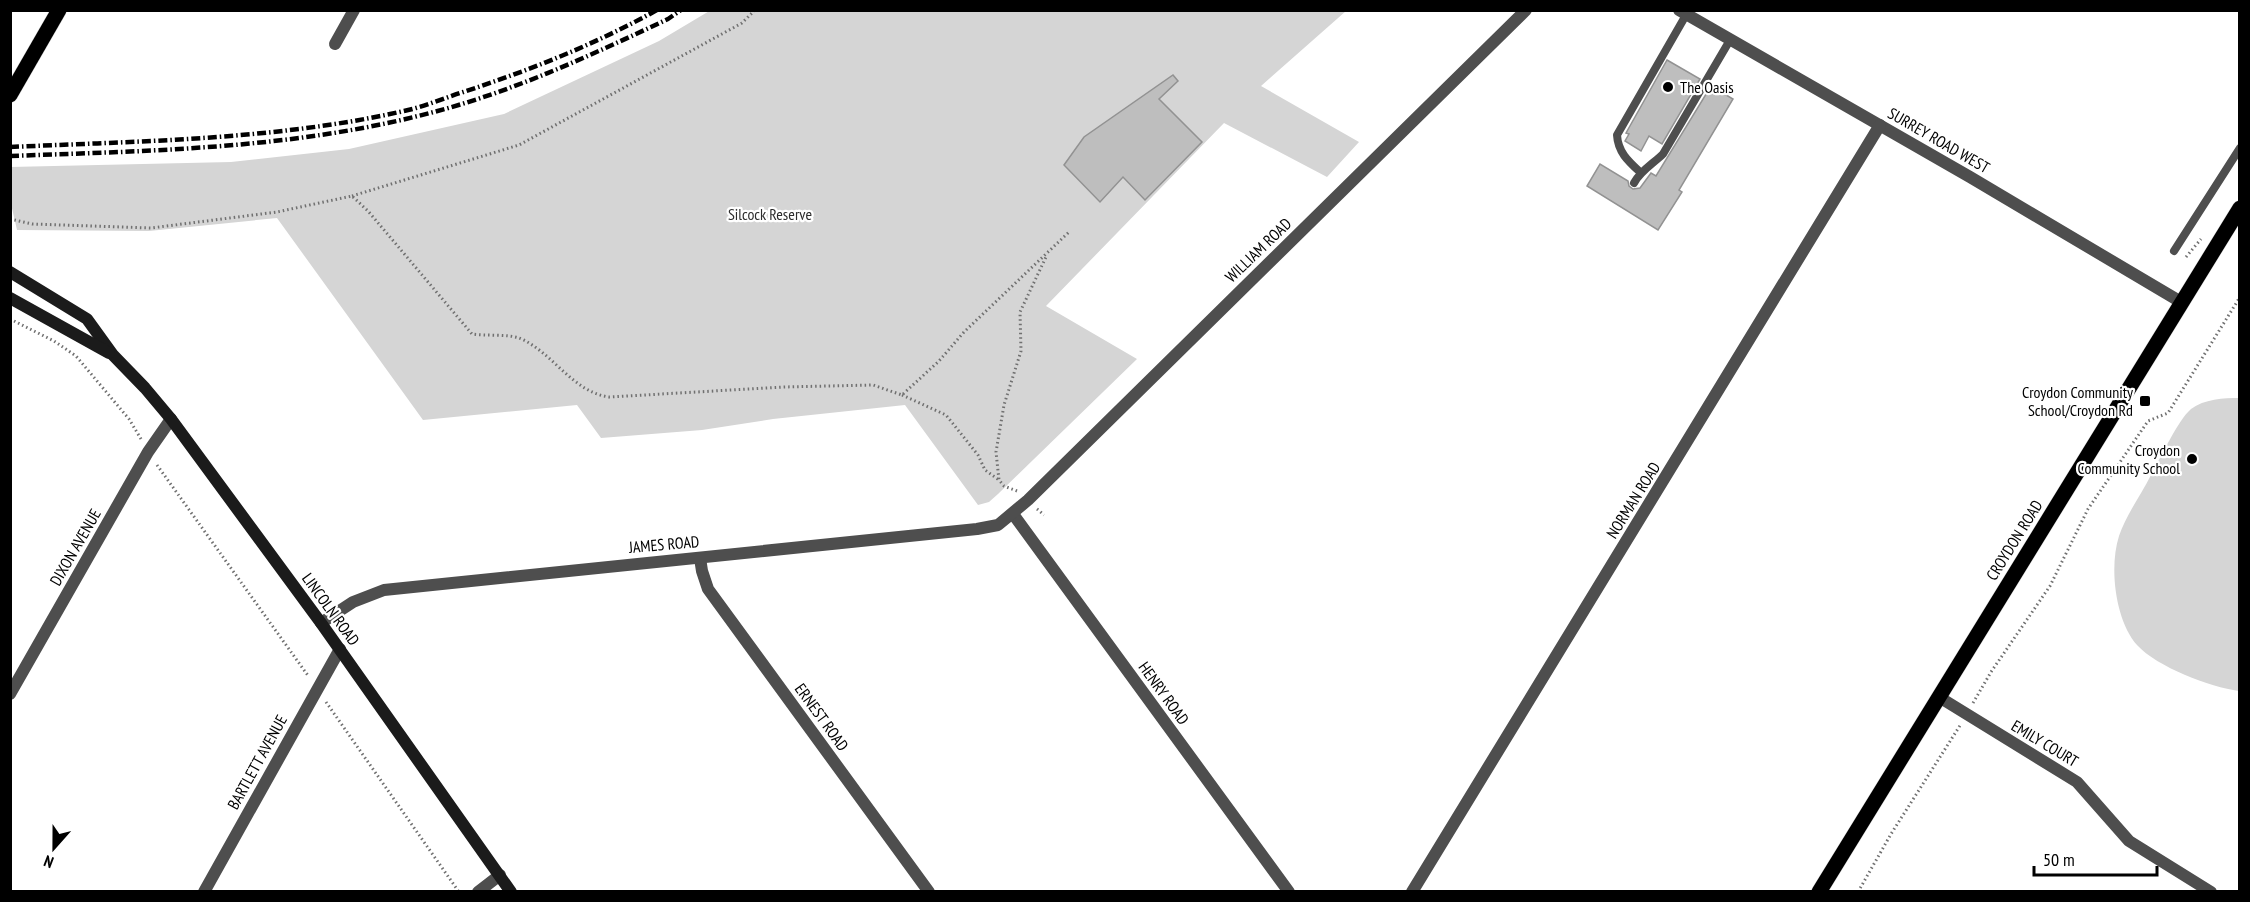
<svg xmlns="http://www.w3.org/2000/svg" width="2250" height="902" viewBox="0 0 2250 902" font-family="'PT Sans Narrow',sans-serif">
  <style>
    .green { fill: #d5d5d5 }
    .building { fill: #bebebe; stroke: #929292; stroke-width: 1.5 }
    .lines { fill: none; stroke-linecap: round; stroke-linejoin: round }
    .primary-casing { stroke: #dbdbdb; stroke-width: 16 }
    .path { stroke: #707070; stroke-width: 3; stroke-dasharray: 1.5 3; stroke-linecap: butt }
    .lane { stroke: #4e4e4e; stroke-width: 8 }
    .street { stroke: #4e4e4e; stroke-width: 12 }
    .secondary { stroke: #1b1b1b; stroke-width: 12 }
    .primary { stroke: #000; stroke-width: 15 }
    .rail { stroke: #000; stroke-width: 4.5; stroke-dasharray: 9 3 1.5 3; stroke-linecap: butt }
    .poi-dot { fill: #000; stroke: #fff; stroke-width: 2 }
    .labels { text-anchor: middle; stroke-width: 4.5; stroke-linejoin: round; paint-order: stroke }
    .poi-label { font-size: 16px; fill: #000; stroke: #fff; text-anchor: end }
    .street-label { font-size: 16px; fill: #000; stroke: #fff }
    .park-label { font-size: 16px; fill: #2c2c2c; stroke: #fff }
  </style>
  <rect width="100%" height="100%" fill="#fff"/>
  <!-- green -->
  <g class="green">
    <path d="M711,10L1346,11L1261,86L1359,142L1327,177L1224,123L1046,306L1137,359L998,494L989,502L978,505L905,405L773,419L702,430L601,438L577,405L423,420L277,218L149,231L17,230L11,204L10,167L231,162L349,149L504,114L659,41Z"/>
    <path d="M2239,398H2240L2239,691C2210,687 2157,667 2137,645C2115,620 2109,567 2119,536C2126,515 2141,495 2151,475C2160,459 2178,420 2191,409C2204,399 2224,398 2239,398Z"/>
  </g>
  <!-- building -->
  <g class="building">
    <path d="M1667,60L1700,79L1662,144L1649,136L1641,151L1625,141L1629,134L1626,133Z"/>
    <path d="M1173,75L1178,81L1159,99L1202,142L1145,200L1123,177L1100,202L1064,165L1084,137Z"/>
    <path d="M1711,86L1733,99L1679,190L1682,192L1658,230L1587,186L1600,164L1628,181L1629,186L1633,189L1640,188L1651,173L1656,176Z"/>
  </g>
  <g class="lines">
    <!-- primary casing -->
    <g class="primary-casing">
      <g id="primary">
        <path d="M10,95L59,10"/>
        <path d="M1819,892L2240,208"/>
      </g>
    </g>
    <!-- path -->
    <g class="path">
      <path d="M352,196L519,145L742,23L755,10"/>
      <path d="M10,219L32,224L151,228L277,212L352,196L368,211L472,334C485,336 508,334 519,338C552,351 572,392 609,397L784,387L873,385L902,395L939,361L964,332L1069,232"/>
      <path d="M2186,257L2201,239"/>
      <path d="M10,319L54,341L76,356L129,419L141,439"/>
      <path d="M902,395L946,415L978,455L985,470L999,480"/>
      <path d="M157,465L309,677"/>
      <path d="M1017,491L1004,486L999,480L996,452L1004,405L1021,351L1020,312L1046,257"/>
      <path d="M1037,509L1044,515"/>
      <path d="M326,702L459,892"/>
      <path d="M1973,703L1991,672L2050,586L2088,509L2148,421L2168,413L2240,297"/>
      <path d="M1858,892L1891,834L1961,724"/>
    </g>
    <!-- lane -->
    <g class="lane">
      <path d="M1640,172C1628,161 1618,152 1617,135L1686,15"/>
      <path d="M1634,183C1641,170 1653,164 1663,154L1730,40"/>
      <path d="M2174,251L2240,148"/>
    </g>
    <!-- street -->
    <g class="street">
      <path d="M1679,10L1970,177L2181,302"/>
      <path d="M335,44L354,10"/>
      <path d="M1013,514L1289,892"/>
      <path d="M700,558L702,571L708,589L929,892"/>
      <path d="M321,623L353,602L384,590L977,529L998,525L1028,500L1526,10"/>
      <path d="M10,694L148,452L171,419"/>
      <path d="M1939,697L2077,782L2129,841L2211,892"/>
      <path d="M204,892L340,649"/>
      <path d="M478,892L500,875"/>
      <path d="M1412,892L1880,125"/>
    </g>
    <!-- secondary -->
    <g class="secondary">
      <path d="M10,272L87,319L113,355L145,388L171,419L321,623L511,892"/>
      <path d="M10,298L109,353"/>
    </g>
    <!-- primary -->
    <use href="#primary" class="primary"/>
    <!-- rail -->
    <g class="rail">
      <path d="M10,147C142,141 275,140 404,111C423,107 442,99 460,93C528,71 594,45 657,10"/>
      <path d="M10,156C147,151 285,149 418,116C506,95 587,57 668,19L681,10"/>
    </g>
  </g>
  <!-- markers -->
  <g class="poi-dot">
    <circle cx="1668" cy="87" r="6"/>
    <rect x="2139" y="395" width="12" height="12" rx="3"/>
    <circle cx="2192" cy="459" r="6"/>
  </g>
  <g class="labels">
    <!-- poi labels -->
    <g class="poi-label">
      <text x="1680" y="93" text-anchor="start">The Oasis</text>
      <text x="2133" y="398">Croydon Community<tspan x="2133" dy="18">School/Croydon Rd</tspan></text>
      <text x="2180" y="456">Croydon<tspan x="2180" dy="18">Community School</tspan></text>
    </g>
    <!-- street labels -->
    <g class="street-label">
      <text transform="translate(1939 140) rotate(30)" y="6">SURREY ROAD WEST</text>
      <text transform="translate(1258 250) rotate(-44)" y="6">WILLIAM ROAD</text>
      <text transform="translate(1633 500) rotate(-58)" y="6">NORMAN ROAD</text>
      <text transform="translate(2014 540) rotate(-58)" y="6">CROYDON ROAD</text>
      <text transform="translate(664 544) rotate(-5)" y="6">JAMES ROAD</text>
      <text transform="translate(75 547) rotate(-60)" y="6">DIXON AVENUE</text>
      <text transform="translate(331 609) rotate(54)" y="6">LINCOLN ROAD</text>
      <text transform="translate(1164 693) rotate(54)" y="6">HENRY ROAD</text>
      <text transform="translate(822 717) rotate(54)" y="6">ERNEST ROAD</text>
      <text transform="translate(2045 743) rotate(31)" y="6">EMILY COURT</text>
      <text transform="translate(257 762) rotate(-61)" y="6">BARTLETT AVENUE</text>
    </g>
    <!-- park labels -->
    <g class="park-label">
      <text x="770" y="220">Silcock Reserve</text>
    </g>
  </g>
  <!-- border -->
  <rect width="2250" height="902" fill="none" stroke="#000000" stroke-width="24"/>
  <!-- north arrow -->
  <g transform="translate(54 848) rotate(201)" stroke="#ffffff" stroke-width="4.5" paint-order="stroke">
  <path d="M0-4.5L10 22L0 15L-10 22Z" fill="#000000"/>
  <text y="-9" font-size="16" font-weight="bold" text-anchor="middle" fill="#000000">N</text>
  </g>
  <!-- scale -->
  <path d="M2034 866v9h123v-9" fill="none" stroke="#000000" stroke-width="3"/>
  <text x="2043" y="866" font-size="18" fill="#000000" stroke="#ffffff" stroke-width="4.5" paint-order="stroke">50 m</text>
</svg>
